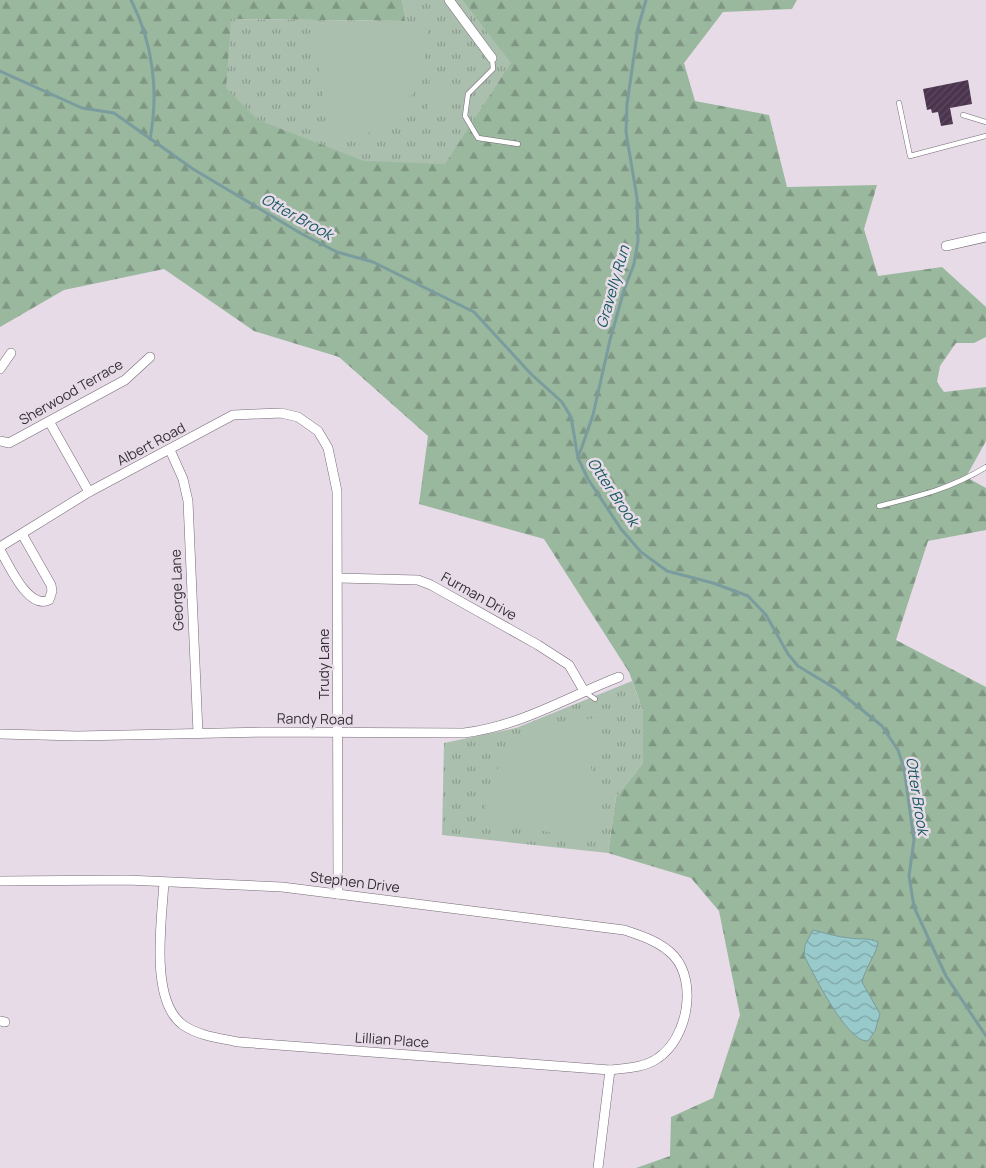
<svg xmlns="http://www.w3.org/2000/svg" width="986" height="1168" viewBox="0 0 986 1168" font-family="Manrope,sans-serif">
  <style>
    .forest { fill: url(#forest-firs) }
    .park { fill: url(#park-tufts) }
    .pitch { fill: #abbfae }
    .water { fill: url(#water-waves); stroke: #7b9c9e }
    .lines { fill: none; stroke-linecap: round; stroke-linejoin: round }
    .stream { stroke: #7b9c9e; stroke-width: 3 }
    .building { fill: url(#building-hatch) }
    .lane-casing { stroke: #746975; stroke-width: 5.5 }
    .street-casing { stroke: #746975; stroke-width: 10 }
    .lane { stroke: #fff; stroke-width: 4.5 }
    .street { stroke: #fff; stroke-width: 9 }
    .labels { text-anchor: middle; stroke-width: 5; stroke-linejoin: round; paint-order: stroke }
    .street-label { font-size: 14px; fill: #342f35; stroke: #e7dbe8 }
    .water-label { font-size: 15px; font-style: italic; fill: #15595c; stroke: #e7dbe8 }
  </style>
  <defs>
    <pattern id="forest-firs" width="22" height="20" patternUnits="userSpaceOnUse" patternTransform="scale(1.25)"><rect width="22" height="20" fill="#99b89e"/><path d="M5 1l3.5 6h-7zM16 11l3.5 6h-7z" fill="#7e9682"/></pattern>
    <pattern id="park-tufts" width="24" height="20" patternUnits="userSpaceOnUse" patternTransform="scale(1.25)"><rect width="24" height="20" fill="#abbfae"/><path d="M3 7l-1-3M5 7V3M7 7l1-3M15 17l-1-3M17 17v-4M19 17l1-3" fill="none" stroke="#8c9c8e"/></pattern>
    <pattern id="water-waves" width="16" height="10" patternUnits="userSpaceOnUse" patternTransform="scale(1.25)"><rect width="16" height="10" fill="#99cacb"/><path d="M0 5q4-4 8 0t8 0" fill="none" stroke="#7ea4a6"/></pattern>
    <pattern id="building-hatch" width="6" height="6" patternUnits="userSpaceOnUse" patternTransform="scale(1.25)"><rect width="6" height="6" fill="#4b344d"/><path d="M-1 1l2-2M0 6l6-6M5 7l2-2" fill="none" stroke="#5d495f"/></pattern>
  </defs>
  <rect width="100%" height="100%" fill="#e7dbe8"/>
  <!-- forest -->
  <path class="forest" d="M0,0H402L406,21L231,19L510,63L462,0H797L792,9L723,12L684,63L695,101L769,115L787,187L877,185L864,229L878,276L942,267L986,307V337L974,343H956L940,366L937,382L944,392L986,387V441L966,477L986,488V530L928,541L896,640L986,687V1168H636L670,1156L671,1117L713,1098L740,1015L719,911L691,878L608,853L616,797L643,763V711L629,672L544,539L419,504L428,436L339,357L254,331L164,269L64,290L0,327Z"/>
  <!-- park -->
  <g class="park">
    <path d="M402,0H462L511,63L445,164L364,161L258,120L226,88L231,19L405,21Z"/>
    <path d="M632,681L643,711V763L616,797L608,853L442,835L444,743L516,728Z"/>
  </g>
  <!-- pitch -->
  <g class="pitch">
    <path d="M326,28L428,29C426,92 396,139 329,140L315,42Z"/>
    <path d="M430,74L448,75L445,113L427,111Z"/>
    <path d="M598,717L607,752L590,757L584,738L603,817L585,839L485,820C484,777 511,737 553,725C568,720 583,721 598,717Z"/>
  </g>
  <!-- water -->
  <path class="water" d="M813,930C825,933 837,937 850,938C861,940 866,937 878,942C877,953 865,968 862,982L880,1014L875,1031L868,1041C848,1044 812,972 804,955L805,945Z"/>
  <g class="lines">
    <!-- stream -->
    <g class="stream">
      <path d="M131,0C153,43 159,92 150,139"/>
      <path d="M0,71L82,108L114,113L193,169L302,234L337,252L373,262L474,312L531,374L562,402L571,417L578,458L588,479L621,529L641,552L667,571L713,583L748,596L766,615L788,654L798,666L836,689L882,726L898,750L904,768L914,840L909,876L914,907L946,976L986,1036"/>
      <path d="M578,458L593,415L610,340L624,290L634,264L638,241L637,198L626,132L627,104L638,28L646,0"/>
    </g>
  </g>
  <!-- building -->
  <path class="building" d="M968,80L972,104L950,108L953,124L941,126L938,112L932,113L931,109L927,110L923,89Z"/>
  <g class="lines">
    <!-- lane casing -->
    <g class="lane-casing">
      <g id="lane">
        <path d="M492,58L493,69L468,94L465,116L478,138L518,144"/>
        <path d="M899,103L910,156L986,136"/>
        <path d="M963,115L986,122"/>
        <path d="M879,506C919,496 950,489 986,467"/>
        <path d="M585,692L595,699"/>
      </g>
    </g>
    <!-- street casing -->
    <g class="street-casing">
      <g id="street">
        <path d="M449,0L492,58"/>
        <path d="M946,246L986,237"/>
        <path d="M0,369L11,353"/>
        <path d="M50,423L89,492"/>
        <path d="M0,441L9,443L125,380L150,357"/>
        <path d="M170,450L183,479L188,501L198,733"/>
        <path d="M0,547L89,492L233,415L281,413L298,417L318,431L328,448L337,491L338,894"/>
        <path d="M0,550C9,565 28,610 49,600L52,591L51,585L22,534"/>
        <path d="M338,578L418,580L431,585L538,645L569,665L584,691"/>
        <path d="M0,734L78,736L263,732L464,733C523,725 565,698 619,677"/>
        <path d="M0,881L127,880L282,887L624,930C642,936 661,942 674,956C698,983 687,1039 658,1058C644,1068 627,1068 610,1070L238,1042C219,1038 199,1036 183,1025C149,1000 162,919 164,882"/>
        <path d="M0,1021L5,1022"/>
        <path d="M598,1168L610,1070"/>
      </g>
    </g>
    <!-- lane -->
    <use href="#lane" class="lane"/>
    <!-- street -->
    <use href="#street" class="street"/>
  </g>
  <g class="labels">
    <!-- street labels -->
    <g class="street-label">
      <text transform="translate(71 392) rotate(-30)" y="5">Sherwood Terrace</text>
      <text transform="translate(151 444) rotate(-28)" y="5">Albert Road</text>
      <text transform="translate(177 590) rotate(-92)" y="5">George Lane</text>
      <text transform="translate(479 596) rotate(29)" y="5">Furman Drive</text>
      <text transform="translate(324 664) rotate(-90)" y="5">Trudy Lane</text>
      <text transform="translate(315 719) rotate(1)" y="5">Randy Road</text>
      <text transform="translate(355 882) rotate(7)" y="5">Stephen Drive</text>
      <text transform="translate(392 1040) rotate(4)" y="5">Lillian Place</text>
    </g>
    <!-- water labels -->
    <g class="water-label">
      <text transform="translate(297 217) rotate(29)" y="5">Otter Brook</text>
      <text transform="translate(613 287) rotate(-74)" y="5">Gravelly Run</text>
      <text transform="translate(613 492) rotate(56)" y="5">Otter Brook</text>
      <text transform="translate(917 796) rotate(81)" y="5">Otter Brook</text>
    </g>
  </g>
</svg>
